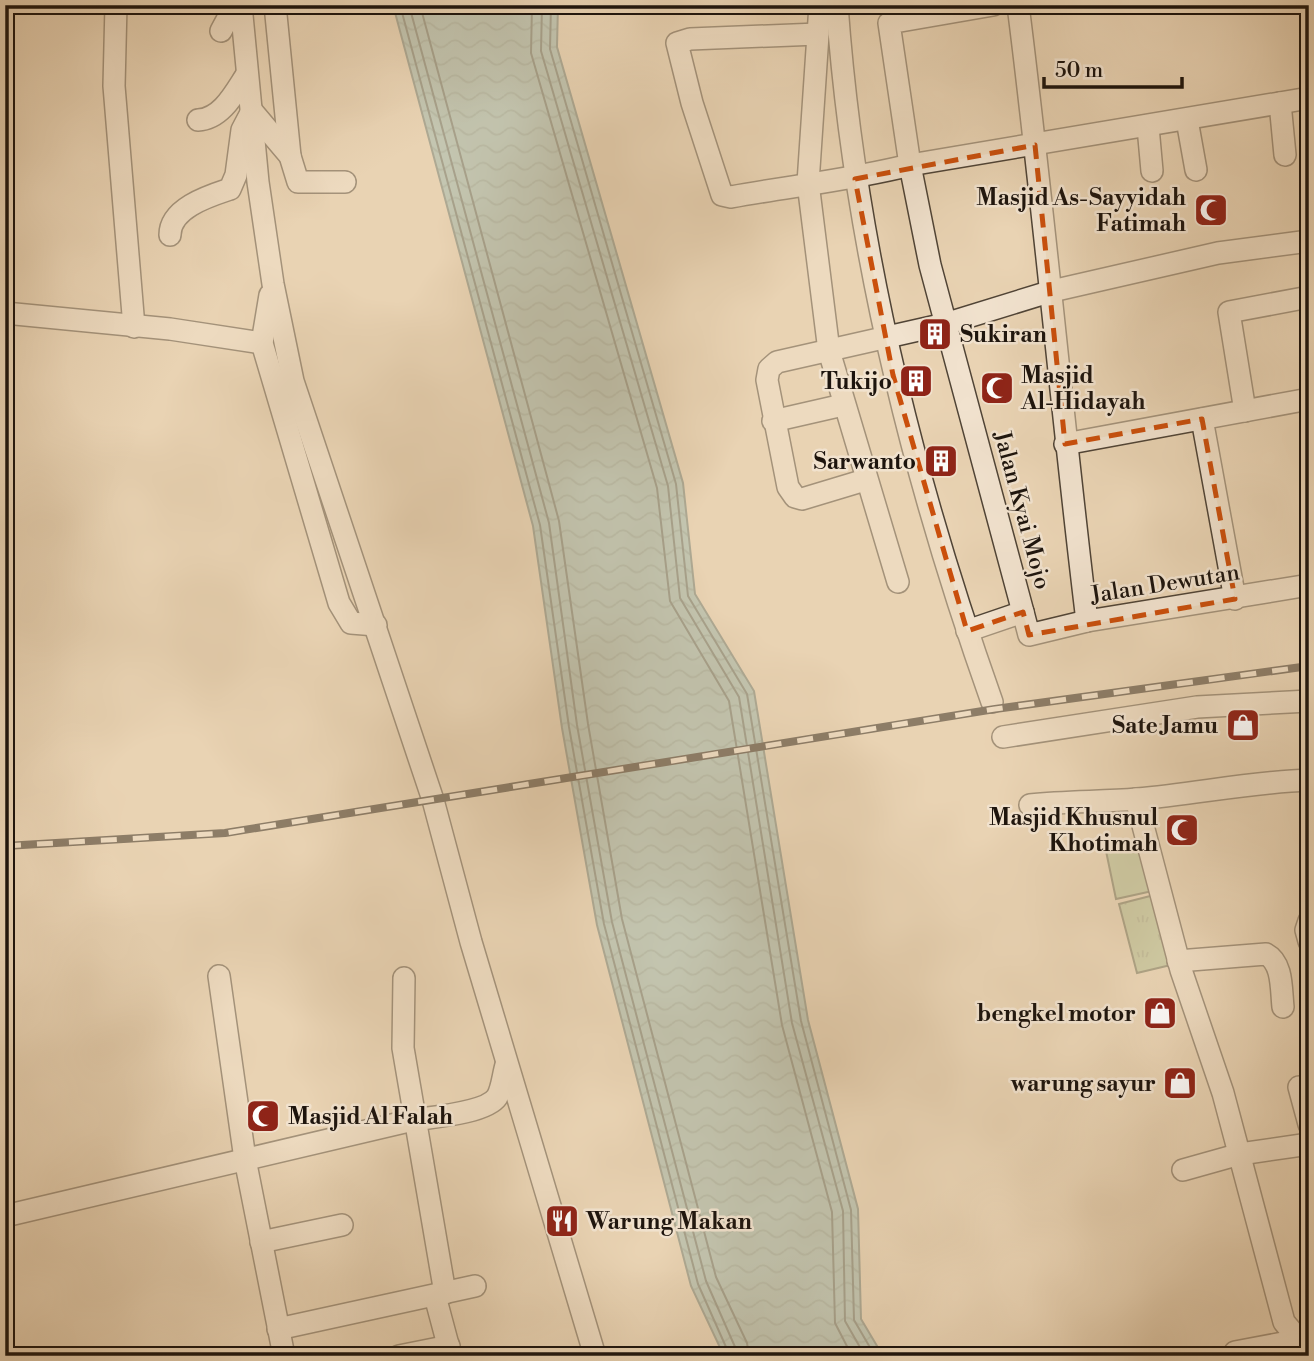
<svg xmlns="http://www.w3.org/2000/svg" width="1314" height="1361" viewBox="0 0 1314 1361" font-family="'Libre Bodoni',serif">
  <style>
    .green { fill: #b0be91; stroke: #66694f; stroke-width: 2 }
    .park { fill: url(#park-tufts); stroke: #66694f; stroke-width: 2 }
    .water { fill: url(#water-waves); stroke: #66766e; stroke-width: 2 }
    .lines { fill: none; stroke-linecap: round; stroke-linejoin: round }
    .shore { stroke: #5a665e; stroke-width: 2 }
    .minor-casing { stroke: #504436; stroke-width: 24 }
    .minor { stroke: #f1e2ce; stroke-width: 21 }
    .rail-casing { stroke: #1d140d; stroke-width: 8 }
    .rail { stroke: #f1e2ce; stroke-width: 5; stroke-dasharray: 16; stroke-linecap: butt }
    .marked { fill: none; stroke: #ca4f0c; stroke-width: 5; stroke-dasharray: 14 9; stroke-linejoin: round }
    .labels { text-anchor: middle; stroke-width: 5; stroke-linejoin: round; paint-order: stroke }
    .poi-label { font-size: 23px; font-weight: bold; fill: #1d140d; stroke: #f1e2ce; text-anchor: end }
    .street-label { font-size: 23px; fill: #1d140d; stroke: #f1e2ce }
  </style>
  <defs>
    <pattern id="park-tufts" width="24" height="20" patternUnits="userSpaceOnUse" patternTransform="scale(1.75)"><rect width="24" height="20" fill="#b0be91"/><path d="M3 7l-1-3M5 7V3M7 7l1-3M15 17l-1-3M17 17v-4M19 17l1-3" fill="none" stroke="#97a27c"/></pattern>
    <pattern id="water-waves" width="16" height="10" patternUnits="userSpaceOnUse" patternTransform="scale(1.75)"><rect width="16" height="10" fill="#97b7af"/><path d="M0 5q4-4 8 0t8 0" fill="none" stroke="#829c95"/></pattern>
  </defs>
  <rect width="100%" height="100%" fill="#e9d3b3"/>
  <filter id="stains"><feTurbulence type="fractalNoise" baseFrequency=".00286" numOctaves="4"/><feColorMatrix values="0 0 0 0 .2 0 0 0 0 .09 0 0 0 0 .02 0 0 0 .5 -.17"/></filter>
  <radialGradient id="worn" r=".72"><stop offset=".6" stop-color="#630" stop-opacity="0"/><stop offset="1" stop-color="#630" stop-opacity=".3"/></radialGradient>
  <!-- green -->
  <path class="green" d="M1145,844L1157,890L1116,899L1106,851Z"/>
  <!-- park -->
  <path class="park" d="M1158,894L1175,964L1137,973L1119,904Z"/>
  <!-- water -->
  <path class="water" d="M393,5H558L557,47L683,483L695,594L754,691L808,1020L858,1209L861,1319L883,1356H724L691,1286L597,925L562,728L533,526Z"/>
  <g class="lines">
    <!-- shore -->
    <g class="shore">
      <path d="M400,5L540,525L569,727L604,924L698,1284L730,1356"/>
      <path d="M409,5L549,523L577,725L612,922L706,1281L739,1356"/>
      <path d="M420,5L559,521L588,724L622,919L716,1277L747,1343L749,1356"/>
      <path d="M532,5L531,53L657,488L670,601L729,701L782,1025L832,1212L835,1323L852,1356"/>
      <path d="M542,5L541,51L668,486L680,598L739,697L792,1023L843,1211L845,1321L865,1356"/>
      <path d="M551,5L550,49L676,484L688,596L747,694L801,1021L851,1210L854,1320L875,1356"/>
    </g>
    <!-- minor casing -->
    <g class="minor-casing">
      <g id="minor">
        <path d="M116,5L114,86L134,327"/>
        <path d="M241,5L258,182L273,284L293,381L433,800L471,942L595,1356"/>
        <path d="M275,5L290,156"/>
        <path d="M820,5L808,183L829,351L898,582"/>
        <path d="M837,5C854,243 912,477 992,702"/>
        <path d="M1018,5C1044,210 1062,416 1087,621"/>
        <path d="M221,31L235,5"/>
        <path d="M818,34L690,39L677,43L692,103L722,195L731,197C791,186 851,180 910,165L1309,98"/>
        <path d="M1280,103L1285,155"/>
        <path d="M198,120C222,119 235,92 247,74"/>
        <path d="M1187,120L1196,170"/>
        <path d="M1148,127L1152,171"/>
        <path d="M170,235C170,208 209,196 230,189L236,175L242,130L252,111L290,156L298,182H345"/>
        <path d="M270,295L262,343L339,603L351,623L376,625"/>
        <path d="M5,313L170,329L262,343"/>
        <path d="M1245,411L1229,312L1309,297"/>
        <path d="M1202,419L1235,599"/>
        <path d="M773,421L843,405"/>
        <path d="M1065,444L1309,399"/>
        <path d="M865,480L802,499L795,497L788,487L767,380L769,369L777,362L945,324L1052,291L1218,253L1309,241"/>
        <path d="M1023,612L1029,635L1087,621L1309,585"/>
        <path d="M967,631L1023,612L930,265L910,165L889,23L993,5"/>
        <path d="M1003,737L1197,707L1309,701"/>
        <path d="M1136,799L1181,970L1223,1093L1284,1322L1299,1340L1309,1343"/>
        <path d="M1030,805C1066,801 1101,802 1137,799C1195,794 1251,782 1309,780"/>
        <path d="M1309,921L1306,930L1309,941"/>
        <path d="M1178,961L1266,954C1283,963 1281,989 1283,1007"/>
        <path d="M219,976L245,1159L284,1356"/>
        <path d="M404,978L403,1048L445,1293"/>
        <path d="M1299,1087L1309,1124"/>
        <path d="M1183,1170L1240,1154L1309,1144"/>
        <path d="M5,1216L413,1120C433,1117 486,1113 497,1097C502,1089 503,1075 506,1065"/>
        <path d="M261,1242L342,1225"/>
        <path d="M435,1296L451,1356"/>
        <path d="M278,1329L475,1286"/>
        <path d="M1235,1352L1299,1340L1300,1350"/>
        <path d="M399,1356L449,1346"/>
      </g>
    </g>
    <!-- minor -->
    <use href="#minor" class="minor"/>
    <!-- rail casing -->
    <g class="rail-casing">
      <path id="rail" d="M5,846L225,833L995,709L1309,666"/>
    </g>
    <!-- rail -->
    <use href="#rail" class="rail"/>
  </g>
  <!-- marked area -->
  <path d="M0 0H1314V1361H0ZM1035,145L1065,444L1202,419L1235,599L1029,635L1023,612L967,631L893,375L855,179Z" fill="#e9d3b3" fill-opacity=".55" fill-rule="evenodd"/>
  <path class="marked" d="M1035,145L1065,444L1202,419L1235,599L1029,635L1023,612L967,631L893,375L855,179Z"/>
  <!-- icons -->
  <defs>
    <g id="mosque-square" transform="scale(1.75)"><rect x="-9" y="-9" width="18" height="18" rx="4" fill="#8f2418" stroke="#f1e2ce"/><path d="M3.5-4.9A6 6 0 1 0 3.5 4.9A5 5 0 1 1 3.5-4.9Z" fill="#fff"/></g>
    <g id="building-square" transform="scale(1.75)"><rect x="-9" y="-9" width="18" height="18" rx="4" fill="#8f2418" stroke="#f1e2ce"/><path d="M-4-6H4V6H1V3H-1V6H-4ZM-2.5-4.3h1.7v1.8h-1.7ZM.8-4.3h1.7v1.8H.8ZM-2.5-1h1.7V.8h-1.7ZM.8-1h1.7V.8H.8Z" fill="#fff"/></g>
    <g id="shop-square" transform="scale(1.75)"><rect x="-9" y="-9" width="18" height="18" rx="4" fill="#8f2418" stroke="#f1e2ce"/><path d="M-5-2.5h2.3a2.7 3.5 0 0 1 5.4 0H5L5.5 6h-11ZM-1.5-2.5h3a1.5 2.3 0 0 0-3 0Z" fill="#fff"/></g>
    <g id="restaurant-square" transform="scale(1.75)"><rect x="-9" y="-9" width="18" height="18" rx="4" fill="#8f2418" stroke="#f1e2ce"/><path d="M-5-6h1v4h1v-4h1v4h1v-4h1v5L-1.5 .5V6h-2V.5L-5-1ZM5-6V6H3V1.5H1.5Q1.5-4 5-6Z" fill="#fff"/></g>
  </defs>
  <g fill-rule="evenodd">
    <use href="#mosque-square" x="1211" y="210"/>
    <use href="#building-square" x="935" y="334"/>
    <use href="#building-square" x="916" y="381"/>
    <use href="#mosque-square" x="997" y="388"/>
    <use href="#building-square" x="941" y="461"/>
    <use href="#shop-square" x="1243" y="725"/>
    <use href="#mosque-square" x="1182" y="830"/>
    <use href="#shop-square" x="1160" y="1013"/>
    <use href="#shop-square" x="1180" y="1083"/>
    <use href="#mosque-square" x="263" y="1116"/>
    <use href="#restaurant-square" x="562" y="1221"/>
  </g>
  <g class="labels">
    <!-- poi labels -->
    <g class="poi-label">
      <text x="1186" y="205">Masjid As-Sayyidah<tspan x="1186" dy="26">Fatimah</tspan></text>
      <text x="960" y="342" text-anchor="start">Sukiran</text>
      <text x="1021" y="383" text-anchor="start">Masjid<tspan x="1021" dy="26">Al-Hidayah</tspan></text>
      <text x="892" y="389">Tukijo</text>
      <text x="916" y="469">Sarwanto</text>
      <text x="1218" y="733">Sate Jamu</text>
      <text x="1158" y="825">Masjid Khusnul<tspan x="1158" dy="26">Khotimah</tspan></text>
      <text x="1136" y="1021">bengkel motor</text>
      <text x="1156" y="1091">warung sayur</text>
      <text x="288" y="1124" text-anchor="start">Masjid Al Falah</text>
      <text x="586" y="1229" text-anchor="start">Warung Makan</text>
    </g>
    <!-- street labels -->
    <g class="street-label">
      <text transform="translate(1023 510) rotate(75)" y="8">Jalan Kyai Mojo</text>
      <text transform="translate(1165 583) rotate(-9)" y="8">Jalan Dewutan</text>
    </g>
  </g>
  <!-- margin -->
  <rect width="1314" height="1361" fill="none" stroke="#e9d3b3" stroke-width="28"/>
  <rect x="7" y="7" width="1300" height="1347" fill="none" stroke="#1d140d" stroke-width="3.5"/>
  <rect x="14" y="14" width="1286" height="1333" fill="none" stroke="#1d140d" stroke-width="2"/>
  <!-- scale -->
  <path d="M1044 77v10h138v-10" fill="none" stroke="#1d140d" stroke-width="3.5"/>
  <text x="1055" y="77" font-size="21" fill="#1d140d" stroke="#f1e2ce" stroke-width="5" paint-order="stroke">50 m</text>
  <rect width="100%" height="100%" filter="url(#stains)"/>
  <rect width="100%" height="100%" fill="url(#worn)"/>
</svg>
